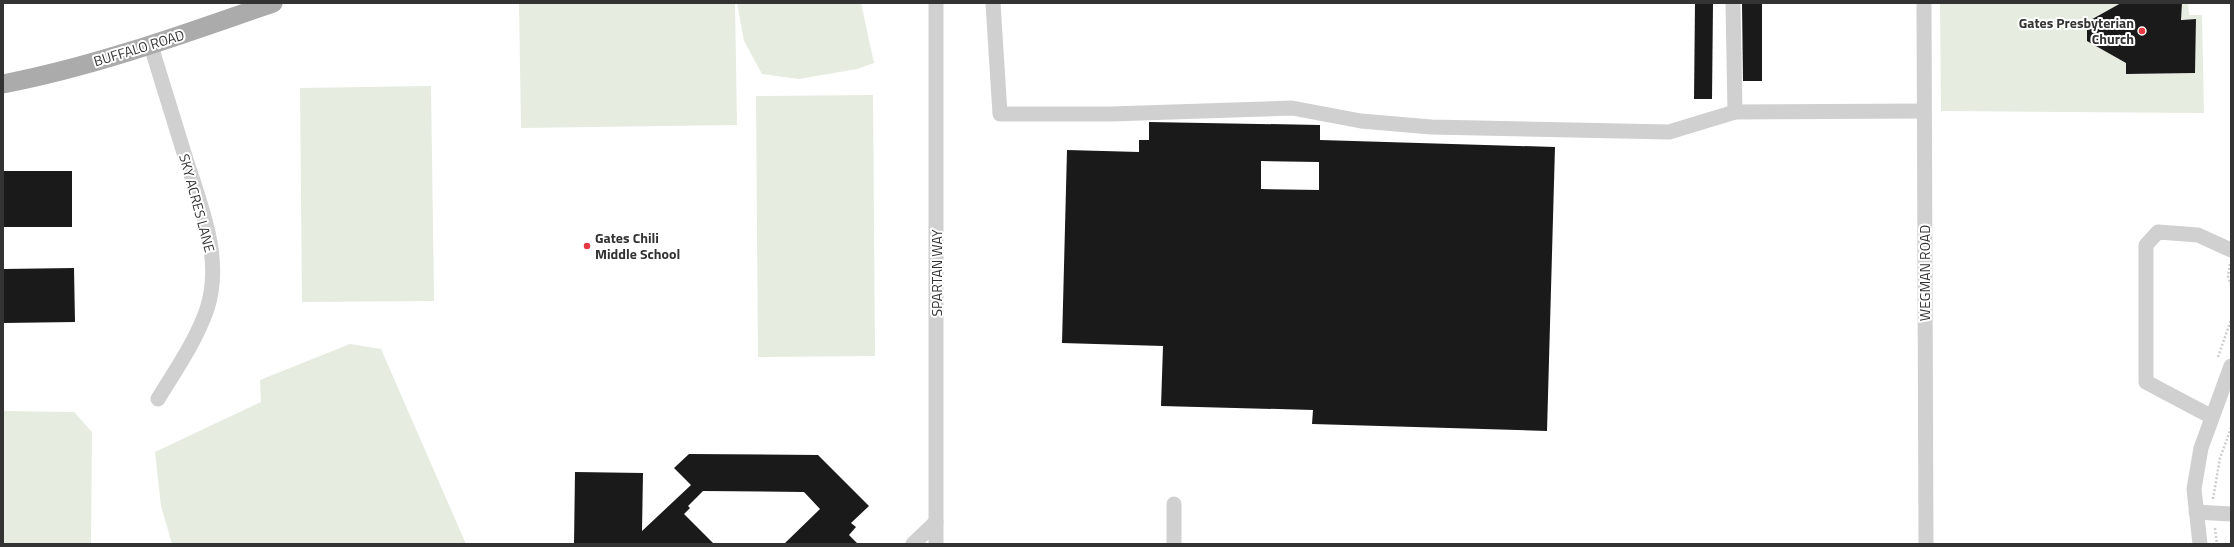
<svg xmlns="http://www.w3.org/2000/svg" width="2234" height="547" viewBox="0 0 2234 547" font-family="'Titillium Web',sans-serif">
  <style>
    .green { fill: #e6ecdf }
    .building { fill: #1a1a1a; fill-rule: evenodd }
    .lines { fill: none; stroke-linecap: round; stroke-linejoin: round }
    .path { stroke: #cdcdcd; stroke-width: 2.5; stroke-dasharray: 2 2; stroke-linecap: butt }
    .minor { stroke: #d0d0d0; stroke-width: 15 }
    .major { stroke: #ababab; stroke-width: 19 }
    .poi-dot { fill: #e63946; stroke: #fff; stroke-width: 1.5 }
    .labels { text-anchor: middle; stroke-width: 4; stroke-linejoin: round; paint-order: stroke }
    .poi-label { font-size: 14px; font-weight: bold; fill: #333; stroke: #fff; text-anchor: end }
    .street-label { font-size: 14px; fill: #333; stroke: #fff }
  </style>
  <rect width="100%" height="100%" fill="#fff"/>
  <!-- green -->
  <g class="green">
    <path d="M519,3H735L737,125L521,128Z"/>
    <path d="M737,3H861L874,63L857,69L799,79L762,74L744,41Z"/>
    <path d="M1940,3H2121L2087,22V41L2126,63V74L2195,73L2196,19H2181L2182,3H2188L2189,15H2202L2204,113L1941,111Z"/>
    <path d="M431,86L434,301L302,302L300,88Z"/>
    <path d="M873,95L875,356L758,357L756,96Z"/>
    <path d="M350,344L381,349L466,544H172L161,506L155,452L261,402L260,380Z"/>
    <path d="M3,411L74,412L92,432L91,544H3Z"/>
  </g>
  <!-- building -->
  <g class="building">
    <path d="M1695,3H1713L1712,99H1694Z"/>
    <path d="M1742,3H1762V81H1743Z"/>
    <path d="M2121,3H2182L2181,20L2196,19L2195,73L2126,74V63L2087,41V22Z"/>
    <path d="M1149,122L1320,125V140L1555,147L1547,431L1312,424L1313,410L1161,406L1163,346L1062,343L1067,150L1139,152V140H1149ZM1261,161L1319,162V190L1261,189Z"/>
    <rect x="3" y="171" width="69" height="56"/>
    <path d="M74,268L75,322L3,323V269Z"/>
    <path d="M689,454L818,455L869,506L851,523L856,527L849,535L858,544H784L820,509L804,492L703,491L688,506L690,508L684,514L714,544H574L575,472L643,473L642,531L691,485L674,468Z"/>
  </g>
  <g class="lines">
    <!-- path -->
    <g class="path">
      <path d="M2230,264L2228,276L2231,285"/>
      <path d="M2218,357L2231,320"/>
      <path d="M2213,499L2220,458L2231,428"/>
      <path d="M2215,528L2217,544"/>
    </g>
    <!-- minor -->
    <g class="minor">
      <path d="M993,3L1000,114H1111L1292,108L1361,121L1431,127L1669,132L1735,112L1924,111"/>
      <path d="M1733,3L1735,112"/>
      <path d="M1924,3L1926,544"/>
      <path d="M151,46C162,81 173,117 184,153C199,202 224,257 207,309C196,341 175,371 158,399"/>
      <path d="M2212,417L2146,382V245L2158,232L2198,235L2231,250"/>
      <path d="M2196,512L2231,514"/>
      <path d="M913,544L936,522"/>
      <path d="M936,544V3"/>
      <path d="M1174,544V504"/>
      <path d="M2200,544L2194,489L2201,448L2231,366"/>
    </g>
    <!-- major -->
    <path class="major" d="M3,84C96,66 184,34 273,3"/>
  </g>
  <!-- markers -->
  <g class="poi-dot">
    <circle cx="2142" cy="31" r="4"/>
    <circle cx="587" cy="246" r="4"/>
  </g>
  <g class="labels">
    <!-- poi labels -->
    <g class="poi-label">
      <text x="2134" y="28">Gates Presbyterian<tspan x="2134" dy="16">Church</tspan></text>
      <text x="595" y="243" text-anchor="start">Gates Chili<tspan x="595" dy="16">Middle School</tspan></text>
    </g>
    <!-- street labels -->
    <g class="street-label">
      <text transform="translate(139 48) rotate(-17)" y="5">BUFFALO ROAD</text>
      <text transform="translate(197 203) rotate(75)" y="5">SKY ACRES LANE</text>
      <text transform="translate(937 273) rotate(-90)" y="5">SPARTAN WAY</text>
      <text transform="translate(1925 273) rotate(-90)" y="5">WEGMAN ROAD</text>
    </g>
  </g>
  <!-- border -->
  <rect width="2234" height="547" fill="none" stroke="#333333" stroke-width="8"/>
</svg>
